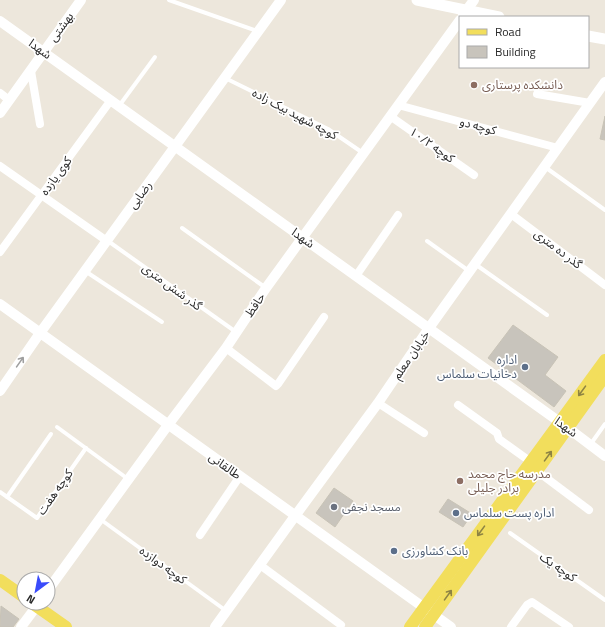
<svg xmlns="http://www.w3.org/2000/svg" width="605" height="627" viewBox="0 0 605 627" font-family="'Titillium Web','Noto Sans Arabic',sans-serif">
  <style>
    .building { fill: #c8c4bc; stroke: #c8c3b6 }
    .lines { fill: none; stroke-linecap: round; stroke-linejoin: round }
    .service { stroke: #fff; stroke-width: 4 }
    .minor { stroke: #fff; stroke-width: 8 }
    .tertiary { stroke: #fff; stroke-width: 10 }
    .secondary { stroke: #fff; stroke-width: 11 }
    .primary { stroke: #f2de5c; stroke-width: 12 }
    .oneway { stroke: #9f9f9f }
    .oneway2 { stroke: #8e8443 }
    .education-dot { fill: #8d6e63; stroke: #fff; stroke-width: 1.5 }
    .service-dot { fill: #5c6f8a; stroke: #fff; stroke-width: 1.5 }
    .worship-dot { fill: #6b7280; stroke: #fff; stroke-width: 1.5 }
    .labels { text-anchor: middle; stroke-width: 3.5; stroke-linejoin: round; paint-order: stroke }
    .street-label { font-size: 12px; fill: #2a2a2a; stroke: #fff }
    .education-label { font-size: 12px; fill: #785e54; stroke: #fff; text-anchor: start }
    .service-label { font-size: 12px; fill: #4e5e75; stroke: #fff; text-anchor: start }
    .worship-label { font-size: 12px; fill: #5b616d; stroke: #fff; text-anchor: start }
  </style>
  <rect width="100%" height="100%" fill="#ede7dc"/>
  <!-- building -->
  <g class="building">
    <path d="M605,116V140L600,139Z"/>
    <path d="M513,325L558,357L545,375L566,391L554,407L488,358Z"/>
    <path d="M334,488L353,501L335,527L316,513Z"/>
    <path d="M448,499L472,514L463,527L439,512Z"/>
    <path d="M1,606L19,619L13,627H0Z"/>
  </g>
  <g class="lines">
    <!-- service -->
    <g class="service">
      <path d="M169,0L257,31"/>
      <path d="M225,78L328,129L363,153"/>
      <path d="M119,106L155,57"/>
      <path d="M545,167L605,210"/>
      <path d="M182,228L266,288"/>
      <path d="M108,241L236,332"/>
      <path d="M427,241L469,271"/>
      <path d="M475,264L547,315"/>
      <path d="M85,271L162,322"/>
      <path d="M57,427L128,479"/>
      <path d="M590,445L605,424"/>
      <path d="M0,492L37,518L86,448"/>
      <path d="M7,497L51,434"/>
      <path d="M100,519L225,610"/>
      <path d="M510,533L605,600"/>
    </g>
    <!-- minor -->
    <g class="minor">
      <path d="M31,71L40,124"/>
      <path d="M0,93L9,100"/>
      <path d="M537,94L590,103"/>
      <path d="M398,105L558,148"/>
      <path d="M390,116L474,175"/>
      <path d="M0,166L107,241"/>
      <path d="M511,214L605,285"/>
      <path d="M0,252L111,100"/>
      <path d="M356,276L398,215"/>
      <path d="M226,348L276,386L278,384L324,317"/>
      <path d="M378,403L424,433"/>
      <path d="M458,405L497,433L499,439L531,462"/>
      <path d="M537,471L589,510"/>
      <path d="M200,535L240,476"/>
      <path d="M260,565L341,625"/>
      <path d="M511,627L527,605L532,602L569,627"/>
    </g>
    <!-- tertiary -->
    <g class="tertiary">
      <path d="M463,15L474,0"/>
      <path d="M0,21L568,428L605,456"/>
      <path d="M0,113L81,0"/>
      <path d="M0,304L451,627"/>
      <path d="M0,391L40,333L281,0"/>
      <path d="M48,590L168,425L226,348L266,288L460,20"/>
      <path d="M21,627L39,603"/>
      <path d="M215,627L295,516L378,403L429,328L605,82"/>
    </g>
    <!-- secondary -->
    <g class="secondary">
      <path d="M417,0L499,17"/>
      <path d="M588,36L605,39"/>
    </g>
    <!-- primary -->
    <g class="primary">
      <path d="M0,580L24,597"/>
      <path d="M32,603L66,627"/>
      <path d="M410,627L605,360"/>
      <path d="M425,627L605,376"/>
    </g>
  </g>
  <!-- one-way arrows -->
  <defs><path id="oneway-shaft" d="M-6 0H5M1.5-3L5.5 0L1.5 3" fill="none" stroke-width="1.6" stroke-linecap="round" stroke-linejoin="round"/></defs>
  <use class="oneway" href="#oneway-shaft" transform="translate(20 362) rotate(-55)"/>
  <g class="oneway2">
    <use href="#oneway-shaft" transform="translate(582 391) rotate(126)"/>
    <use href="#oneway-shaft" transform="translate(548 456) rotate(-54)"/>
    <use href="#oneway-shaft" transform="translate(481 531) rotate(126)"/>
    <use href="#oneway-shaft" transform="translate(448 595) rotate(-54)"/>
  </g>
  <!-- markers -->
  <g class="education-dot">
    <circle cx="474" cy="85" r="4"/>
    <circle cx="460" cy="481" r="4"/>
  </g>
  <g class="service-dot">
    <circle cx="525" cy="367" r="4"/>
    <circle cx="456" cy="513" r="4"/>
    <circle cx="394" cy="551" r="4"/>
  </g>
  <circle class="worship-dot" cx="334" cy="507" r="4"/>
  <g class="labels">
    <!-- street labels -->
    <g class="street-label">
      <text transform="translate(61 27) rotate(-54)" y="4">بهشتی</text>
      <text transform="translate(40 49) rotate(36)" y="4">شهدا</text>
      <text transform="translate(295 114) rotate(28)" y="4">کوچه شهید بیک زاده</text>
      <text transform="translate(478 126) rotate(15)" y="4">کوچه دو</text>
      <text transform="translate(432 145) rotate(35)" y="4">کوچه ۱۰/۲</text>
      <text transform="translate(56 176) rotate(-54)" y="4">کوی یازده</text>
      <text transform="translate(140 195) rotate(-54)" y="4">رضایی</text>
      <text transform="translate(303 238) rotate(36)" y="4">شهدا</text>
      <text transform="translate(558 249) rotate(37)" y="4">گذر ده متری</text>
      <text transform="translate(172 287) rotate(36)" y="4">گذر شش متری</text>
      <text transform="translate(255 305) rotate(-56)" y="4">حافظ</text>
      <text transform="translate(411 355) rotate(-56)" y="4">خیابان معلم</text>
      <text transform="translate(566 427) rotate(36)" y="4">شهدا</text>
      <text transform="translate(225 466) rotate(36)" y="4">طالقانی</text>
      <text transform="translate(55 492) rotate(-55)" y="4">کوچه هفت</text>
      <text transform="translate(163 565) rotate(36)" y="4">کوچه دوازده</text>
      <text transform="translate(558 567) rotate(35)" y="4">کوچه یک</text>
    </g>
    <!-- education labels -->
    <g class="education-label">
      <text x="482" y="89">دانشکده پرستاری</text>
      <text x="468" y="478">مدرسه حاج محمد<tspan x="468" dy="14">برادر جلیلی</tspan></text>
    </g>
    <!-- service labels -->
    <g class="service-label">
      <text x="517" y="364" text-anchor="end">اداره<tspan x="517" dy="14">دخانیات سلماس</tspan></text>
      <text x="464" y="517">اداره پست سلماس</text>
      <text x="402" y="555">بانک کشاورزی</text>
    </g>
    <!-- worship labels -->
    <g class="worship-label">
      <text x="342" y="511">مسجد نجفی</text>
    </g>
  </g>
  <!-- legend -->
  <rect x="459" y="16" width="130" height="52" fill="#ffffff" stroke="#aaaaaa"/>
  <rect x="467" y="29" width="20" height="6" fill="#f2de5c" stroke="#aaaaaa"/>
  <text x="495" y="36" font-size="12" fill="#2a2a2a">Road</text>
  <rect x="467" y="46" width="20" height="12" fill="#c8c4bc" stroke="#aaaaaa"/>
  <text x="495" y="56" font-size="12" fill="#2a2a2a">Building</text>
  <!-- north arrow -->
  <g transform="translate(36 591) rotate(212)"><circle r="19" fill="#ffffff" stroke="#aaaaaa"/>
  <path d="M0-3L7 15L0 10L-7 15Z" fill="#3a4bfb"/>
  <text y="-6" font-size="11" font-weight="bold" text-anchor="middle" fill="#2a2a2a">N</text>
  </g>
</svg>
